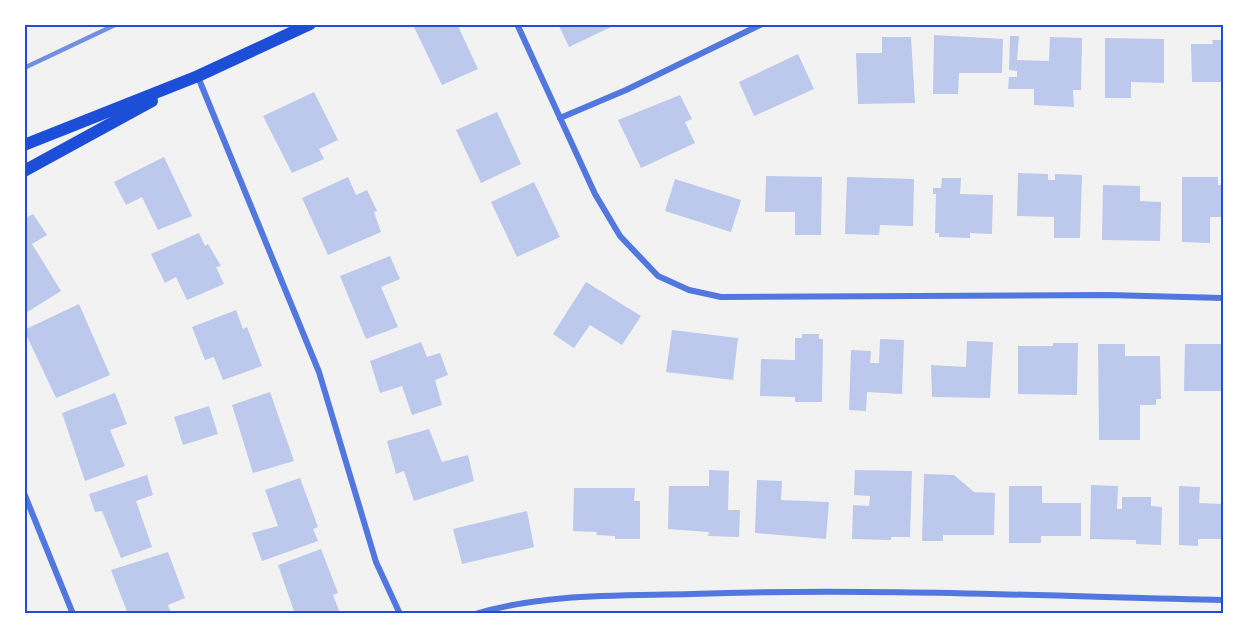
<svg xmlns="http://www.w3.org/2000/svg" width="1247" height="638" viewBox="0 0 1247 638" font-family="'Fira Sans',sans-serif">
  <style>
    .building { fill: #bdc9ec }
    .lines { fill: none; stroke-linecap: round; stroke-linejoin: round }
    .minor { stroke: #5277de; stroke-width: 6 }
    .secondary { stroke: #1d4ed8; stroke-width: 12 }
    .rail { stroke: #7290e2; stroke-width: 4.5 }
    .neatline { fill: none; stroke: #1d4ed8; stroke-width: 2 }
  </style>
  <rect width="100%" height="100%" fill="#f2f2f2"/>
  <!-- building -->
  <g class="building">
    <path d="M415,24H457L478,69L442,85L413,25Z"/>
    <path d="M558,24H612L613,26L569,47Z"/>
    <path d="M934,35L1003,39L1002,73H959L958,94H933Z"/>
    <path d="M1010,36H1019L1017,60L1049,61L1050,37L1082,38L1081,90H1073L1074,107L1034,105V89H1008L1009,77H1017V71L1009,70Z"/>
    <path d="M882,37H911L915,103L858,104L856,53H882Z"/>
    <path d="M1105,38L1164,39V83L1131,82V98H1105Z"/>
    <path d="M1212,40H1223V82H1192L1191,44H1213Z"/>
    <path d="M798,54L814,89L754,116L739,82Z"/>
    <path d="M314,92L338,140L319,149L324,159L292,173L263,116Z"/>
    <path d="M680,95L692,119L685,122L695,143L641,168L618,120Z"/>
    <path d="M497,112L521,164L481,183L456,130Z"/>
    <path d="M164,157L192,216L158,230L142,197L126,205L114,182Z"/>
    <path d="M1018,173L1048,174V180H1055V174L1082,175L1080,238H1054V217L1017,216Z"/>
    <path d="M766,176L822,177L821,235H795V212H765Z"/>
    <path d="M348,177L356,195L367,190L377,211L374,212L381,232L328,255L302,198Z"/>
    <path d="M847,177L914,179L913,226L880,225L879,235L845,234Z"/>
    <path d="M1182,177H1218V185H1223V217H1210V243L1182,242Z"/>
    <path d="M942,178H961L960,194L993,195L992,234L970,233V238L939,237V233H935L936,194H933V188H941Z"/>
    <path d="M675,179L741,200L731,232L665,211Z"/>
    <path d="M534,182L560,237L517,257L491,202Z"/>
    <path d="M1103,185L1140,186V201L1161,202L1160,241L1102,240Z"/>
    <path d="M33,214L47,235L32,244L61,291L24,314V219Z"/>
    <path d="M199,233L205,246L208,244L221,266L216,267L224,284L187,300L176,277L165,283L151,254Z"/>
    <path d="M390,256L400,279L381,287L398,327L366,339L340,276Z"/>
    <path d="M586,282L641,316L622,345L590,325L574,348L553,334Z"/>
    <path d="M79,304L110,375L56,398L24,330Z"/>
    <path d="M236,310L243,329L247,327L262,366L223,380L214,357L205,360L192,327Z"/>
    <path d="M672,330L738,338L733,380L666,372Z"/>
    <path d="M802,334H819V339H823L822,402H795V397L760,396L761,359L795,360V338H802Z"/>
    <path d="M880,339L904,340L902,394L867,392L866,411L849,410L851,350L871,351L870,363H879Z"/>
    <path d="M967,341L993,342L990,398L932,397L931,365L966,367Z"/>
    <path d="M421,342L427,357L440,353L448,375L435,380L442,405L412,415L402,386L380,393L370,361Z"/>
    <path d="M1053,343H1078L1077,395L1018,394V346H1053Z"/>
    <path d="M1098,344H1125V356H1160L1161,399H1156V405H1140V440H1099Z"/>
    <path d="M1185,344H1223V391H1184Z"/>
    <path d="M270,392L294,461L253,473L232,405Z"/>
    <path d="M115,393L127,424L110,430L125,466L85,481L62,413Z"/>
    <path d="M209,406L218,434L183,445L174,417Z"/>
    <path d="M429,429L442,462L468,455L474,481L414,501L404,471L396,474L387,441Z"/>
    <path d="M709,470L729,471L728,510H740L739,537L708,536L709,532L668,529L669,486H709Z"/>
    <path d="M855,470L912,471L910,537H891V540L852,539L853,505L869,506L870,496L854,495Z"/>
    <path d="M924,474L954,475L974,492L995,493L994,535H943V541H922Z"/>
    <path d="M147,475L153,495L136,501L152,547L121,558L102,511L95,512L89,494Z"/>
    <path d="M300,478L318,527L313,529L318,541L262,561L252,533L278,526L265,490Z"/>
    <path d="M757,480L782,481L781,500L829,502L826,539L755,533Z"/>
    <path d="M1091,485L1118,486L1117,509H1122V497H1151V506L1162,507L1161,545L1136,544V540L1090,539Z"/>
    <path d="M1009,486H1042V503H1081V536H1041V543H1009Z"/>
    <path d="M1179,486L1200,487L1199,503L1223,504V539H1198V546L1179,545Z"/>
    <path d="M574,488H635L634,501H640V539H615V536L596,535L597,532L573,531Z"/>
    <path d="M527,511L534,547L462,564L453,529Z"/>
    <path d="M321,549L338,593L333,595L340,613L295,614L278,565Z"/>
    <path d="M168,552L185,598L168,605L171,614H137L136,612L128,614L111,570Z"/>
  </g>
  <g class="lines">
    <!-- minor -->
    <g class="minor">
      <path d="M517,24L595,194L620,236L658,276L689,290L721,297L1108,295L1223,298"/>
      <path d="M198,77L319,372L376,562L400,614"/>
      <path d="M560,118L626,90L762,24"/>
      <path d="M24,493L73,614"/>
      <path d="M475,614C545,593 619,596 692,594C869,588 1046,596 1223,600"/>
    </g>
    <!-- secondary -->
    <g class="secondary">
      <path d="M24,145L198,76L310,24"/>
      <path d="M24,171L152,101"/>
    </g>
    <!-- rail -->
    <path class="rail" d="M24,68L117,24"/>
  </g>
  <!-- border -->
  <rect width="1247" height="638" fill="none" stroke="#ffffff" stroke-width="51"/>
  <rect x="26" y="26" width="1196" height="586" class="neatline"/>
</svg>
